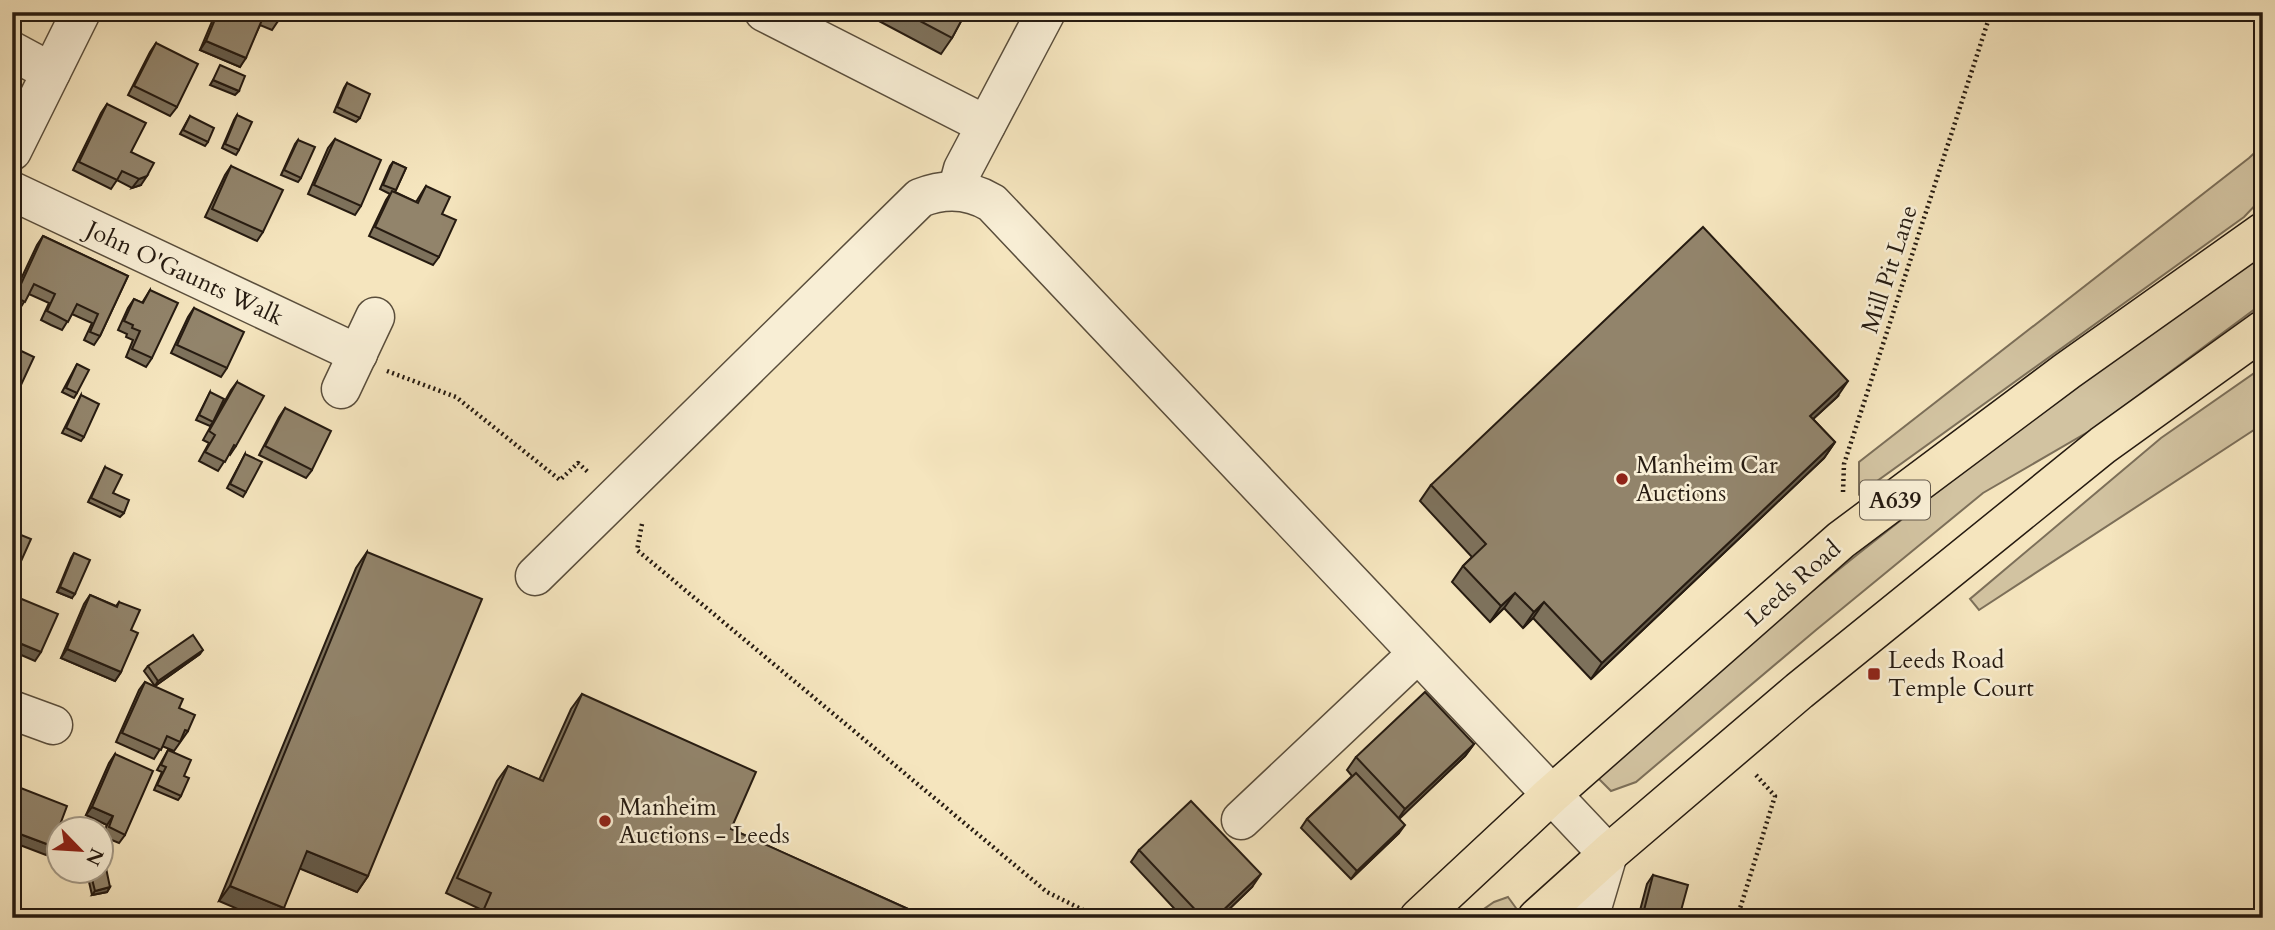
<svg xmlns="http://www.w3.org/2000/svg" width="2275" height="930" viewBox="0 0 2275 930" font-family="Cardo,serif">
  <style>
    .green { fill: #d2c3a1; stroke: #7c6f59; stroke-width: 2 }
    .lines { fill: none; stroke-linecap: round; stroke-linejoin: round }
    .minor-casing { stroke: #5a4e3c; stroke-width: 41 }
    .major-casing { stroke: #261b11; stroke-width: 41 }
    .path { stroke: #261b11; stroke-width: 4.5; stroke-dasharray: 2 3.5; stroke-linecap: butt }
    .minor { stroke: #f8eed5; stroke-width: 38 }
    .major { stroke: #f5e5be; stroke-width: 38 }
    .wall { fill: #7e725c; stroke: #261b11; stroke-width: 2 }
    .shaded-wall { fill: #665c4b; stroke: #261b11; stroke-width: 2 }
    .building { fill: #92846b; stroke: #261b11; stroke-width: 2 }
    .poi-dot { fill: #8f2418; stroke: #f8eed5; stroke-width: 2.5 }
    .labels { text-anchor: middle; stroke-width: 5; stroke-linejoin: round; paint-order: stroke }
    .shield { fill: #f8eed5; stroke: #655a4c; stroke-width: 2 }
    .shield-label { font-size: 23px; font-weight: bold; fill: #261b11 }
    .street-label { font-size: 24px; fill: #261b11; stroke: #f8eed5 }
    .poi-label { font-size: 24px; fill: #261b11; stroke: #f8eed5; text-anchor: start }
  </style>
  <rect width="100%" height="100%" fill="#f5e5be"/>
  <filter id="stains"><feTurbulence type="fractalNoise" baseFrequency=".00286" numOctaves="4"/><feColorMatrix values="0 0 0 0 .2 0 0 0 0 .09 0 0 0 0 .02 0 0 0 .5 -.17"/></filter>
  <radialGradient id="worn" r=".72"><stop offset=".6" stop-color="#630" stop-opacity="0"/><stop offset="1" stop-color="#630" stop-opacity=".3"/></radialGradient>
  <!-- green -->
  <g class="green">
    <path d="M2263,145V197L2244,217L1859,494V462L2249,158Z"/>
    <path d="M2263,255V303L2093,429L1983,493L1816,630L1636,782L1611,791L1597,777C1663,719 1728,659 1796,604C1947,481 2102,364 2263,255Z"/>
    <path d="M2263,367V424L1979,610L1970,599L2161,438Z"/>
    <path d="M1508,897L1516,908L1505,918H1471L1494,902Z"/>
  </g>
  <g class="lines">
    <!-- minor casing -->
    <g class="minor-casing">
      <g id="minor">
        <path d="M764,12L986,125"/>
        <path d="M12,51L51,72"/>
        <path d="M12,151L81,12"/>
        <path d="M12,191L358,354"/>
        <path d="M957,191L963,169L1046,12"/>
        <path d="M341,389L375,317"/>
        <path d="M535,576L920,198C945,188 969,189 992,203L1608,854L1589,918"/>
        <path d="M12,710L53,725"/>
        <path d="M1241,820L1417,654"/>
      </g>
    </g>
    <!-- major casing -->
    <g class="major-casing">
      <g id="major">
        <path d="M1419,918L1551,795L1841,540L2067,371L2263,232"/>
        <path d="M1537,918L1608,854L1799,691L2103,445L2263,330"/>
      </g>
    </g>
    <!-- path -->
    <g class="path">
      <path d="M387,371L456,397L560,480L578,463L589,473"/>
      <path d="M1843,492L1844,464L1991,12"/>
      <path d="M642,524L637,550L1047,892L1099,918"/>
      <path d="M1737,918L1775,796L1755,774"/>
    </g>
    <!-- minor -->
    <use href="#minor" class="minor"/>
    <!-- major -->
    <use href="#major" class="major"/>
  </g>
  <!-- wall -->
  <g class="wall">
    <path d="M216,12H282L278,21L272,30L260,25L240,67L200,50Z"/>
    <path d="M862,12H966L952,38L941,54Z"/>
    <path d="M156,43L177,107L170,116L128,95L150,52Z"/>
    <path d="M347,83L360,118L356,122L334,112L344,88Z"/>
    <path d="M107,104L131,152L141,185L132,188L117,180L111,189L73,170L101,113Z"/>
    <path d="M237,115L239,150L236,155L222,148L234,120Z"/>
    <path d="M190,116L208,142L205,146L180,134Z"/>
    <path d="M335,139L361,206L355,215L308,194L328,148Z"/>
    <path d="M298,140L301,178L298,182L281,175L295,144Z"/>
    <path d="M393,162L406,168L395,192L416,202L426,186L442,214L439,257L433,265L369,236L386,200L390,194L380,189L390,166Z"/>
    <path d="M231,166L263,232L257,241L205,217L225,175Z"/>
    <path d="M43,236L128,276L100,336L94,345L84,340L92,323L72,314L62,330L51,325L41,320L49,303L29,294L19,310L12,307V298L37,245Z"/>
    <path d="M150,290L152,358L146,367L126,357L133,340L126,337L127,334L118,330L128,308L134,299L142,303Z"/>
    <path d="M194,308L227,368L221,377L171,353L188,317Z"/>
    <path d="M17,349L21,385L18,389L12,387V358Z"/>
    <path d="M77,364V393L74,398L62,392Z"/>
    <path d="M237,382L236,446L230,455L229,454L218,471L199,461L209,443L203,440L231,390Z"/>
    <path d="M210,392L213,422L210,426L196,420Z"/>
    <path d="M81,395L84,437L81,441L62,433Z"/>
    <path d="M1837,397L1813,419L1835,442L1824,458L1591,679L1533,618L1523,628L1504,608L1490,622L1452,582L1463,566L1472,557L1420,501L1431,485Z"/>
    <path d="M285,408L312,470L306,478L259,455L279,417Z"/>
    <path d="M245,454L246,492L243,497L227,488Z"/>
    <path d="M105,467L113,493L124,513L120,517L88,502Z"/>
    <path d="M367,552L368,876L357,892L300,868L219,901L356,568Z"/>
    <path d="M74,553L72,598L57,592L71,558Z"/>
    <path d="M90,595L116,606L119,602L131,630L121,672L115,681L61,658L84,604Z"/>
    <path d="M200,654L155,686L144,671L148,666Z"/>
    <path d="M145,682L179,708L188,731L174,751L162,746L154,759L116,742L139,690Z"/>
    <path d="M582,694L731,829L928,918H476L480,909L446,893L497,781L508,766L539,780L571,709Z"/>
    <path d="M1474,744L1465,756L1399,818V833L1351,879L1301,828L1307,819L1352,776L1347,770L1356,757Z"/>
    <path d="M168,750L184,776L181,796L178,800L154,790L162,772L157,770Z"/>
    <path d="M115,754L125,835L119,843L102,836L107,825L86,815L109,763Z"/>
    <path d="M1139,850L1252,887L1220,918H1183L1131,862Z"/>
    <path d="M72,871H102L110,887L107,892L92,895L87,873L73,876Z"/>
    <path d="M1653,875L1679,918H1638L1647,884Z"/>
  </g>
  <!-- shaded-wall -->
  <g class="shaded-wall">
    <path d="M206,41L246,58L240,67L200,50Z"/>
    <path d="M213,80L239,91L235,95L210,85Z"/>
    <path d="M147,176L141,185L132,188L139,179Z"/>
    <path d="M1848,381L1837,397L1799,432L1810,416Z"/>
    <path d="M1835,442L1824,458L1591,679L1602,663Z"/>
    <path d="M12,565L18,568L15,572L12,571Z"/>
    <path d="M60,587L75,594L72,598L57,592Z"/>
    <path d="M1515,593L1504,608L1490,622L1501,606Z"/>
    <path d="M1544,602L1533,618L1523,628L1534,612Z"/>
    <path d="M12,640L41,652L35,661L12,651Z"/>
    <path d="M67,649L121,672L115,681L61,658Z"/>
    <path d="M203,650L200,654L155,686L158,681Z"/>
    <path d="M1474,744L1465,756L1396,822L1405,809Z"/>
    <path d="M92,807L113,816L107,825L86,815Z"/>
    <path d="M1405,825L1399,833L1351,879L1357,871Z"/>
    <path d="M12,831L52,846L46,855L12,842Z"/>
    <path d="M307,851L368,876L357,892L296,867Z"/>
    <path d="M82,871H89L87,873L73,876L76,872Z"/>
    <path d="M1261,874L1252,887L1220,918H1215Z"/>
    <path d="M230,886L284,908L278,918H259L219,901Z"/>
    <path d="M110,887L107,892L92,895L95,891Z"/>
  </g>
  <!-- building -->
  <g class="building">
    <path d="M218,12H282L278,21L264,15L246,58L206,41Z"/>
    <path d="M903,12H966L952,38Z"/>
    <path d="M156,43L198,64L177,107L134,86Z"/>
    <path d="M220,65L245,76L239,91L213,80Z"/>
    <path d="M347,83L370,94L360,118L337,107Z"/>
    <path d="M107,104L146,123L131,152L154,163L147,176L139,179L122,171L117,180L79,162Z"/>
    <path d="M237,115L252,122L239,150L225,144Z"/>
    <path d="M190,116L214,128L208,142L183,130Z"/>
    <path d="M335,139L381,160L361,206L314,185Z"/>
    <path d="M298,140L315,147L301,178L284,170Z"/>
    <path d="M393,162L406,168L396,190L383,185Z"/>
    <path d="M231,166L283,190L263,232L212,209Z"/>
    <path d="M426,186L450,197L442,214L456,220L439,257L375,227L392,191L418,203Z"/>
    <path d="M1703,227L1848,381L1810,416L1835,442L1602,663L1544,602L1534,612L1515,593L1501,606L1463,566L1486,544L1431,485Z"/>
    <path d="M43,236L128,276L100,336L90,332L98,314L77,304L68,322L57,316L47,311L55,294L34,284L25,302L15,297Z"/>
    <path d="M150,290L178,303L152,358L132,349L140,331L132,328L133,325L124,321L134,299L143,303Z"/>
    <path d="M194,308L244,332L227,368L177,345Z"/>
    <path d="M17,349L34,357L21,385L12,381V361Z"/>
    <path d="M77,364L89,370L77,393L66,388Z"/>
    <path d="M237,382L264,396L236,446L234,445L225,462L205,452L215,435L209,431Z"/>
    <path d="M210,392L224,399L213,422L199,415Z"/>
    <path d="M81,395L99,404L84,437L66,428Z"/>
    <path d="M285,408L331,431L312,470L265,446Z"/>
    <path d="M245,454L262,462L246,492L230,484Z"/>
    <path d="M105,467L122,475L113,493L129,500L124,513L91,498Z"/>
    <path d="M16,533L31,539L18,568L12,565V542Z"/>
    <path d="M367,552L482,599L368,876L307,851L284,908L230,886Z"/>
    <path d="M74,553L90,560L75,594L60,587Z"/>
    <path d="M12,595L58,614L41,652L12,640Z"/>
    <path d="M90,595L117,607L119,602L140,610L131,630L138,633L121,672L67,649Z"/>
    <path d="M193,635L203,650L158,681L148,666Z"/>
    <path d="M145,682L183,699L179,708L195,715L188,731L185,730L180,742L167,736L161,750L122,733Z"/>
    <path d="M1425,692L1474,744L1405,809L1356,757Z"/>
    <path d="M582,694L756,772L731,829L928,918H480L491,893L457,878L508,766L543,781Z"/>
    <path d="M168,750L191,760L184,776L189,778L181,796L157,785L166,767L161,765Z"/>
    <path d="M115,754L153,771L125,835L109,827L113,816L92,807Z"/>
    <path d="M1356,773L1405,825L1357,871L1307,819Z"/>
    <path d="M13,785L67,806L52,846L12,831Z"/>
    <path d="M1191,801L1261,874L1215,918H1203L1139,850Z"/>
    <path d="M102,849L110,887L95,891L90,871H102Z"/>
    <path d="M1653,875L1688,885L1679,918H1642Z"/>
  </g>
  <!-- markers -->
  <g class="poi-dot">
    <circle cx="1622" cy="479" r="7"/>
    <rect x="1867" y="667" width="14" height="14" rx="3.5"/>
    <circle cx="605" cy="821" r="7"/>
  </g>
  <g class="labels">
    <!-- shield labels -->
    <rect class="shield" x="1860" y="480.5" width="70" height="39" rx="5"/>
    <g class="shield-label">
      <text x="1895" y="508">A639</text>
    </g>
    <!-- street labels -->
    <g class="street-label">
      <text transform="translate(1889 269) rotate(-72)" y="8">Mill Pit Lane</text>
      <text transform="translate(185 273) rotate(25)" y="8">John O'Gaunts Walk</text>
      <text transform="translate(1793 583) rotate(-41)" y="8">Leeds Road</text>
    </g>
    <!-- poi labels -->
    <g class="poi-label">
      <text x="1636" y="473">Manheim Car<tspan x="1636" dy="28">Auctions</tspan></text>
      <text x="1888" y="668">Leeds Road<tspan x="1888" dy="28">Temple Court</tspan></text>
      <text x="619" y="815">Manheim<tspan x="619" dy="28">Auctions - Leeds</tspan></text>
    </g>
  </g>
  <!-- margin -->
  <rect width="2275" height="930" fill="none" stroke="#f5e5be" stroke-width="42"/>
  <rect x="14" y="14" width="2247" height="902" fill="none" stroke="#261b11" stroke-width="3.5"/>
  <rect x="21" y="21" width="2233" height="888" fill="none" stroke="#261b11" stroke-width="2"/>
  <!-- north arrow -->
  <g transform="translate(80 850) rotate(115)"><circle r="33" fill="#f8eed5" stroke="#a49a87" stroke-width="2"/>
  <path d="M0-5L12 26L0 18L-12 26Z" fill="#8f2418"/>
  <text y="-10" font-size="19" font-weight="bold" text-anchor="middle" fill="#261b11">N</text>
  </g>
  <rect width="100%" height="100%" filter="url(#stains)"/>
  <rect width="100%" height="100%" fill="url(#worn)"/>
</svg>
